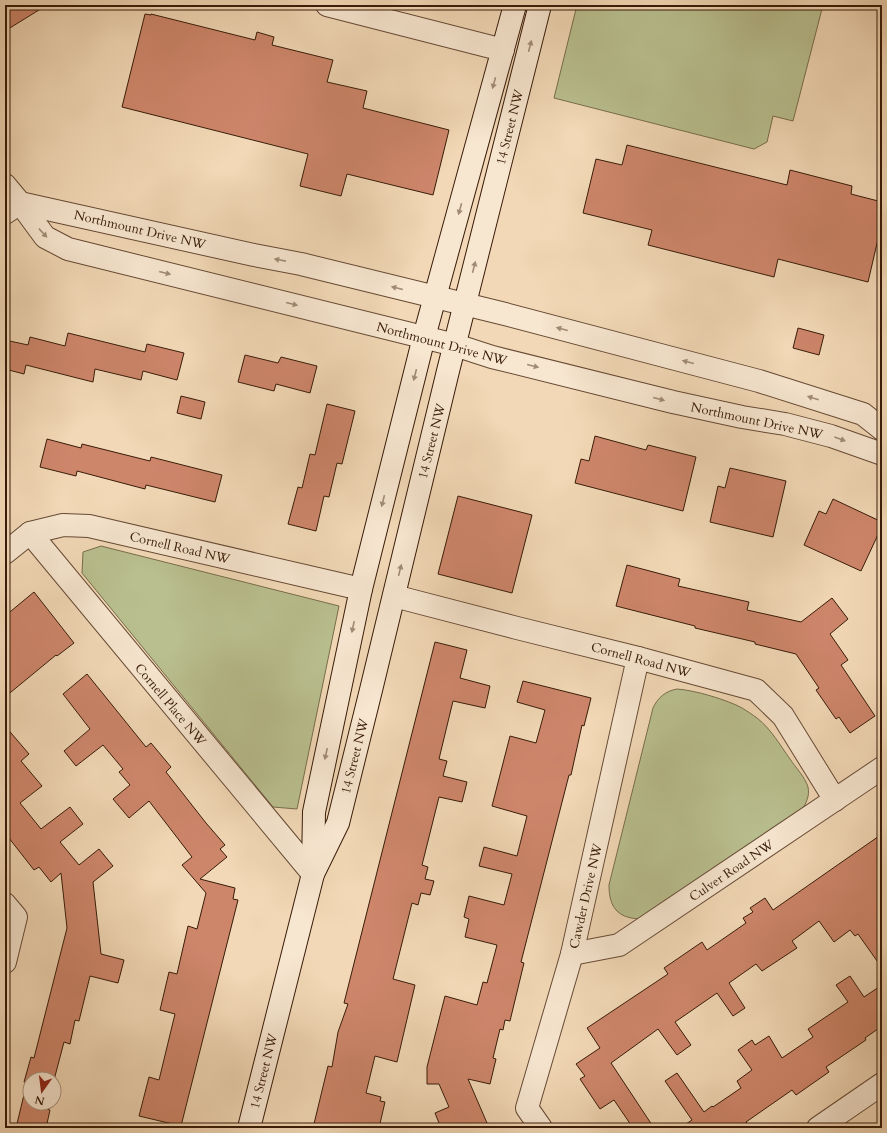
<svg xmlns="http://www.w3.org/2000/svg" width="887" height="1133" viewBox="0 0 887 1133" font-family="Cardo,serif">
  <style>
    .green { fill: #b9bf8f; stroke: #786d4c }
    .building { fill: #ce866b; stroke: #381b08 }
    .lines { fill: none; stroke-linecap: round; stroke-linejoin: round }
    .minor-casing { stroke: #664a34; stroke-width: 24 }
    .tertiary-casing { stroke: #664a34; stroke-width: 24 }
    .secondary-casing { stroke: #381b08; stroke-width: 24 }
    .minor { stroke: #f7e6d0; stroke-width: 22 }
    .tertiary { stroke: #f7e6d0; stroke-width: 22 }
    .secondary { stroke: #f7e6d0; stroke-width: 22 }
    .oneway { fill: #a18b76 }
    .labels { text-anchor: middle; stroke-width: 3; stroke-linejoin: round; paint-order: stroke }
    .street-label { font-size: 13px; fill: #381b08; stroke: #f7e6d0 }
  </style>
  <rect width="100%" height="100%" fill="#f2d8b6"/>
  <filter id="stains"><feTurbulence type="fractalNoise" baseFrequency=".005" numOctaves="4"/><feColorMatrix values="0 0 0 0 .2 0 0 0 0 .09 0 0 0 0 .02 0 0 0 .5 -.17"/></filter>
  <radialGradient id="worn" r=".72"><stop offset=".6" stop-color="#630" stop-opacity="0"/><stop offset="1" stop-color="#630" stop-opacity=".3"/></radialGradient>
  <!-- green -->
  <g class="green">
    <path d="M577,5H823L793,121L773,116L767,142L754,149L554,98Z"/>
    <path d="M101,546L339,606L297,809L273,807L82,573L83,552Z"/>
    <path d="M677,689C694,690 728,700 742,708C747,711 753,715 757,718C771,729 780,745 790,759C796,768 805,777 808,787C810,796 806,803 802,810L643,919C619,919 609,909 609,885L653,708C658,697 666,691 677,689Z"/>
  </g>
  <!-- building -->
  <g class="building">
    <path d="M5,5H47L5,31Z"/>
    <path d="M145,14L151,15V14L255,40L257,32L274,37L272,45L333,60L327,82L367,91L363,108L449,130L433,195L347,174L341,196L300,186L308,154L122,107Z"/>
    <path d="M627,145L787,185L790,170L852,186L851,194L882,202V222L868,282L778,259L774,277L648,245L652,230L583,213L596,159L622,165Z"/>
    <path d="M798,328L824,335L819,355L793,348Z"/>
    <path d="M68,333L145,352L147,344L184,353L177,380L143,371L141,380L95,369L93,382L26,365L24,374L5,369V340L28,345L30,337L65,346Z"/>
    <path d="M245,355L278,363L281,357L317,366L310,393L276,384L274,391L238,382Z"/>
    <path d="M181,396L205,402L201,419L177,413Z"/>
    <path d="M327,404L355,411L342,464L337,463L329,497L324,496L316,531L288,524L298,487L302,488L310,454L315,455Z"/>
    <path d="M595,436L646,450L648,445L696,457L683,511L575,483L581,459L589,461Z"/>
    <path d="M47,439L81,448L82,444L150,461L151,457L222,475L215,502L146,485L145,489L77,471L76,476L40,467Z"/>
    <path d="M730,468L786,481L773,537L710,522L718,486L725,488Z"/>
    <path d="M458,496L532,515L512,593L438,574Z"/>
    <path d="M833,499L882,522V526L861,571L804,545L819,511L826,514Z"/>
    <path d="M627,565L680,579L678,586L749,602L747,610L801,622L832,598L848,619L830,634L848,660L841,665L875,716L850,733L839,717L836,719L816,690L819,688L796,654L755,644V642L695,628V626L616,606Z"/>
    <path d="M34,592L74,643L57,656L56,655L5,697V616Z"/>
    <path d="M435,642L467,650L460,678L490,686L485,708L453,701L439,759L447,761L443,776L467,782L462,802L439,797L422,865L428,867L425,879L434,881L430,895L421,893L418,905L412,903L393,979L415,985L397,1062L375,1056L366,1093L381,1097L380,1101L385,1102L379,1128H313L328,1066L332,1067L338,1032L348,1004L344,1003Z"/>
    <path d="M87,674L146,747L151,743L171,767L166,772L206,823L225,845L220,849L227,857L200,879L235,888L233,899L238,900L181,1126L139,1116L149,1077L159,1080L175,1014L160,1010L169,972L177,974L188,926L197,929L206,893L182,865L192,857L149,801L129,818L113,799L130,785L119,772L123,769L103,745L76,766L64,751L90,729L63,694Z"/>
    <path d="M523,681L591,698L584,726L582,725L571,775H569L521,962L524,963L510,1021L505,1020L503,1030L500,1029L493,1058L496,1059L490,1084L468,1079L487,1123L475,1128H441L435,1113L449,1107L439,1084H427V1067L445,996L477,1005L483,982L487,983L497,945L465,937L469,919L464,917L469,896L504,905L512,874L479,866L484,847L517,856L527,816L492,806L510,736L536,743L545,710L517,702Z"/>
    <path d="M5,726L29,754L21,761L42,786L20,803L41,829L70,807L83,824L60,842L79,865L99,849L113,866L93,882L101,954L124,960L118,983L90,976L79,1021L75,1020L70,1044L64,1042L54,1080V1079H30V1103H48L47,1109L50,1110L46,1128H16L27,1082H24L31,1057L34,1058L67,928L61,873L51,882L39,867L34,870L5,833Z"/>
    <path d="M882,834V968L858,934L855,936L850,930L834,942L819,921L792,941L797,948L762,971L756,964L729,983L745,1008L733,1016L717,993L675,1022L691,1045L677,1055L658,1029L611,1063L654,1128H633L614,1100L600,1109L580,1079L585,1076L576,1064L600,1048L587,1028L668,974L664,968L702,942L707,950L746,923L743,918L753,912L750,908L765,898L773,910Z"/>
    <path d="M850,976L864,997L882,985V1026L865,1038L866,1040L826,1067L829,1072L796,1095L792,1090L746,1122L751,1128H680L692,1120L665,1081L677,1073L704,1112L712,1106L713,1107L741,1088L737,1081L752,1070L738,1050L752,1040L755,1045L769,1036L782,1058L813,1037L808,1029L848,1002L836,985Z"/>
  </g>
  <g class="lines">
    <!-- minor casing -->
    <g class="minor-casing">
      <g id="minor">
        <path d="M327,5L503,50"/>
        <path d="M30,533L313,874"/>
        <path d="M5,553L30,533L63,525L89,526L361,589"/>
        <path d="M394,596L517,628L638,658L756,690L783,716L835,800"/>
        <path d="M5,904L16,917L5,962"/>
        <path d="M572,954L619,945L882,768"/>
        <path d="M541,1128L527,1108L572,954L638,658"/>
        <path d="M818,1128L882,1084"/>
      </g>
    </g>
    <!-- tertiary casing -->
    <g class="tertiary-casing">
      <g id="tertiary">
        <path d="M5,185L20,203L45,237L68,249L455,345L492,357L673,402L742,417L785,424L831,436L882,454"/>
        <path d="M5,213L20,203L254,255L301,264L505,314L759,381L863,414L882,429"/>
      </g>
    </g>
    <!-- secondary casing -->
    <g class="secondary-casing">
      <g id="secondary">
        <path d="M313,867L314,812L361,589L424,337L515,5"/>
        <path d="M249,1128L313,874L338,823L371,690L448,371L540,5"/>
      </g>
    </g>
    <!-- minor -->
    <use href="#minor" class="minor"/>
    <!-- tertiary -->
    <use href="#tertiary" class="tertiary"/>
    <!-- secondary -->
    <use href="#secondary" class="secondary"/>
  </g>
  <!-- one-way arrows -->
  <defs><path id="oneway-solid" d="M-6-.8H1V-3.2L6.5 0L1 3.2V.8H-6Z"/></defs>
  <g class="oneway">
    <use href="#oneway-solid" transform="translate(530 46) rotate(-76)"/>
    <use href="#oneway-solid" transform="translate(494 83) rotate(105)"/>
    <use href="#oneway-solid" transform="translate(460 209) rotate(105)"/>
    <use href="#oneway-solid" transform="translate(43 233) rotate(47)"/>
    <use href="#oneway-solid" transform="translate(280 260) rotate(-169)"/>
    <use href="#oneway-solid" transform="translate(474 267) rotate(-76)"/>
    <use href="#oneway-solid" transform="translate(165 273) rotate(14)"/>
    <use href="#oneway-solid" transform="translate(397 288) rotate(-166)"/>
    <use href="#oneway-solid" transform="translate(292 304) rotate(14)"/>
    <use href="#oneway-solid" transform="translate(562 329) rotate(-165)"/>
    <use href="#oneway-solid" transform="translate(688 362) rotate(-165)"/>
    <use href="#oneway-solid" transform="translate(533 366) rotate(14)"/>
    <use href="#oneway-solid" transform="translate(415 375) rotate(104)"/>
    <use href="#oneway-solid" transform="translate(813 398) rotate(-162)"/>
    <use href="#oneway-solid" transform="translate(659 399) rotate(15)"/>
    <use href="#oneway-solid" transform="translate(840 439) rotate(20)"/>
    <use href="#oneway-solid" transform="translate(383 501) rotate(104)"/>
    <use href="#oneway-solid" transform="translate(400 570) rotate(-76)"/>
    <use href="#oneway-solid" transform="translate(353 627) rotate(102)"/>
    <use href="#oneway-solid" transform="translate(326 754) rotate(102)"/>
  </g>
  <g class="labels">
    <!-- street labels -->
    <g class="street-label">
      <text transform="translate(509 127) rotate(-76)" y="5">14 Street NW</text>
      <text transform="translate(140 229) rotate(13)" y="5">Northmount Drive NW</text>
      <text transform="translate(442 343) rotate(15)" y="5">Northmount Drive NW</text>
      <text transform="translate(757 420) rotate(12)" y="5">Northmount Drive NW</text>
      <text transform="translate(431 441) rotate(-76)" y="5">14 Street NW</text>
      <text transform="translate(180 547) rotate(13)" y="5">Cornell Road NW</text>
      <text transform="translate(641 659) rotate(15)" y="5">Cornell Road NW</text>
      <text transform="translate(171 704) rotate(50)" y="5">Cornell Place NW</text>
      <text transform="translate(354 756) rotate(-76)" y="5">14 Street NW</text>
      <text transform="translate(731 870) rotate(-34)" y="5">Culver Road NW</text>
      <text transform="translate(585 896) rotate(-77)" y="5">Cawder Drive NW</text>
      <text transform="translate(263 1071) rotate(-76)" y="5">14 Street NW</text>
    </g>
  </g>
  <!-- margin -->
  <rect width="887" height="1133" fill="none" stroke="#f2d8b6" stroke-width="20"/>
  <rect x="6" y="6" width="875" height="1121" fill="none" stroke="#381b08" stroke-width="2"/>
  <rect x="10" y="10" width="867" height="1113" fill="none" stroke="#381b08"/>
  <!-- north arrow -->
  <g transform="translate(42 1091) rotate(194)"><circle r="19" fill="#f7e6d0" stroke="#ab9580"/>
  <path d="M0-3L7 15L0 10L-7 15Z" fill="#8f2418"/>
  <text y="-6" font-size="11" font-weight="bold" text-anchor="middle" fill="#381b08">N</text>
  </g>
  <rect width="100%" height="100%" filter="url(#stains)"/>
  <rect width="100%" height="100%" fill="url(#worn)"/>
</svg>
